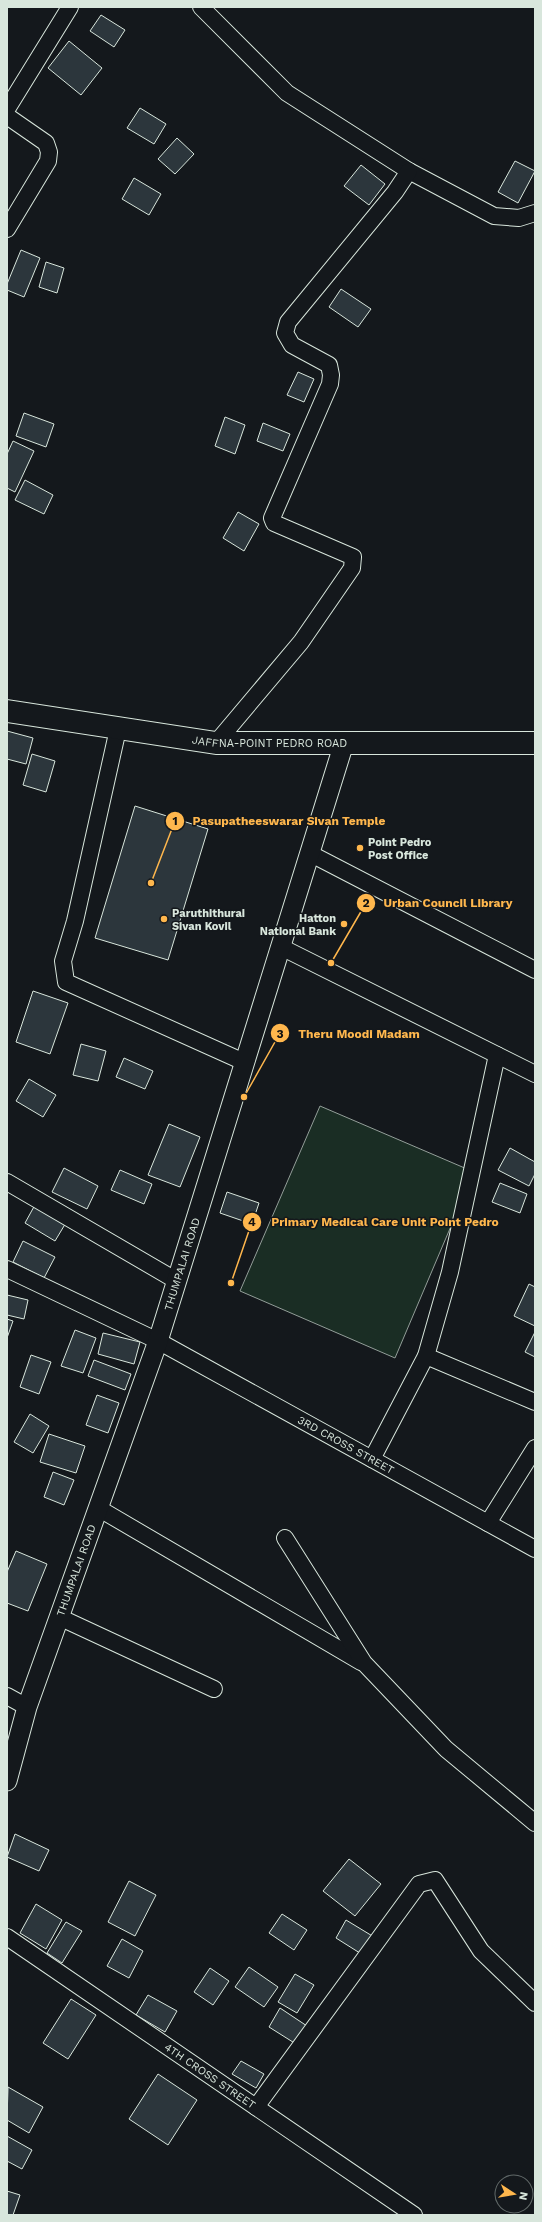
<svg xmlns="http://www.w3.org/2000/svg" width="542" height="2222" viewBox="0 0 542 2222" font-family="'Work Sans',sans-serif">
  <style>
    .green { fill: #1a2d24; stroke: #939e99 }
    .building { fill: #2c363c; stroke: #d8e6dc }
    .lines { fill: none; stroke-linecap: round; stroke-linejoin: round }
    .minor-casing { stroke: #d8e6dc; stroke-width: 18 }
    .tertiary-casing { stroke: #d8e6dc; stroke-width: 21 }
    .primary-casing { stroke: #d8e6dc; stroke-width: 24 }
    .minor { stroke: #14181c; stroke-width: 16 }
    .tertiary { stroke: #14181c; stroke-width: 19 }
    .primary { stroke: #14181c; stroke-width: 22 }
    .poi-dot { fill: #ffb74d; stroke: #14181c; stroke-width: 1.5 }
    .labels { text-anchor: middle; stroke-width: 3; stroke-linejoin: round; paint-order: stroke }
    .street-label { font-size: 11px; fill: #d8e6dc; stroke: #14181c }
    .poi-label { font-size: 11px; font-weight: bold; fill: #d8e6dc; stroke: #14181c; text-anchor: start }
    .leader { fill: none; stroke: #ffb74d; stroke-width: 1.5 }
    .callout-dot { fill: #ffb74d; stroke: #14181c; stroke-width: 1.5 }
    .mark-label { font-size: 12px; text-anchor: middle; font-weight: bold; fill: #111 }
    .callout-label { font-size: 12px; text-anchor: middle; font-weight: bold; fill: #ffb74d; stroke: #14181c; stroke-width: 3; stroke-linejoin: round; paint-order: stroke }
  </style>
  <rect width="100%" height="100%" fill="#14181c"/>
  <!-- green -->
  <path class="green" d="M320,1106L474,1172L395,1358L240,1291Z"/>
  <!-- building -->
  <g class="building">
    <path d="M101,15L125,30L114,47L90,31Z"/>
    <path d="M69,41L102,68L81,95L48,68Z"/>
    <path d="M140,108L166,124L154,144L127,128Z"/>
    <path d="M177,138L194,154L175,174L158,159Z"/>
    <path d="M515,161L535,171L518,203L498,192Z"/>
    <path d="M361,165L385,184L369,205L344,186Z"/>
    <path d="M134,178L161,194L149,215L122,199Z"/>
    <path d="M21,250L40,258L24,297L7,290V284Z"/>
    <path d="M46,262L64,268L57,293L39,287Z"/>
    <path d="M341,289L371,309L358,327L329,307Z"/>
    <path d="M298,372L314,379L304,402L287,395Z"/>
    <path d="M24,413L54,424L46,447L16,436Z"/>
    <path d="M225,417L245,425L235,454L215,446Z"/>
    <path d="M263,423L290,434L283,451L257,441Z"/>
    <path d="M13,441L34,451L15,492L7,488V454Z"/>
    <path d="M25,480L53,495L44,514L15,500Z"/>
    <path d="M238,512L259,524L244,551L223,538Z"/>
    <path d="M7,731L33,738L26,764L7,759Z"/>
    <path d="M32,754L55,761L46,792L23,785Z"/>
    <path d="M135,806L208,829L168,960L95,938Z"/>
    <path d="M33,991L68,1003L50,1054L16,1042Z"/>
    <path d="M81,1044L106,1051L98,1081L73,1075Z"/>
    <path d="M124,1058L153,1071L145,1089L116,1077Z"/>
    <path d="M29,1079L56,1095L43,1117L16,1101Z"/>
    <path d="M169,1124L200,1137L180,1187L148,1175Z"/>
    <path d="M510,1148L535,1162V1174L529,1186L498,1170Z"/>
    <path d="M64,1168L98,1186L87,1209L52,1192Z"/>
    <path d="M120,1170L152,1184L144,1204L111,1190Z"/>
    <path d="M500,1183L527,1194L520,1213L492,1202Z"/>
    <path d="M227,1192L259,1203L252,1224L220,1213Z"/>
    <path d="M36,1203L67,1221L55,1241L25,1223Z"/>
    <path d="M23,1241L55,1257L44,1278L13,1262Z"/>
    <path d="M529,1284L535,1287V1326L514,1316Z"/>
    <path d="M7,1295L28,1300L24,1319L7,1315Z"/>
    <path d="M7,1319L13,1321L7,1338Z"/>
    <path d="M75,1330L96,1338L83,1373L61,1366Z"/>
    <path d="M535,1332V1357L525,1352Z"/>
    <path d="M103,1333L140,1342L134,1364L98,1354Z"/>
    <path d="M31,1355L51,1362L39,1394L20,1387Z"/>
    <path d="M94,1360L131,1374L125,1390L88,1376Z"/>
    <path d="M97,1395L119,1403L108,1433L86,1425Z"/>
    <path d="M30,1414L49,1426L33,1453L14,1442Z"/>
    <path d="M49,1434L85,1446L76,1473L40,1462Z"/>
    <path d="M53,1472L74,1480L64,1505L44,1497Z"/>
    <path d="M16,1551L47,1564L28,1611L7,1603V1572Z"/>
    <path d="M15,1834L49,1850L39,1871L7,1857Z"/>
    <path d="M349,1859L381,1884L355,1916L323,1891Z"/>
    <path d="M129,1881L156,1895L135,1936L108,1922Z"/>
    <path d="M36,1904L62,1920L46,1949L20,1933Z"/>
    <path d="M282,1914L307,1930L294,1950L269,1933Z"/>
    <path d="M346,1920L374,1937L363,1955L336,1938Z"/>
    <path d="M66,1922L82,1931L62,1963L47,1953Z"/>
    <path d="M122,1939L143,1951L129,1978L107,1966Z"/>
    <path d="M249,1967L278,1987L264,2007L235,1987Z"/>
    <path d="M210,1968L229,1981L213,2005L194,1992Z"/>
    <path d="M295,1974L314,1985L297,2013L278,2002Z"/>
    <path d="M148,1995L177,2011L165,2032L136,2015Z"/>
    <path d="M71,1999L96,2015L68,2059L43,2043Z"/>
    <path d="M280,2008L307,2026L296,2044L269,2027Z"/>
    <path d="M241,2061L264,2074L256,2088L232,2074Z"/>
    <path d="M158,2074L197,2100L168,2145L129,2119Z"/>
    <path d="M8,2087L43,2107L29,2133L7,2120Z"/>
    <path d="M7,2136L32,2150L22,2169L7,2161Z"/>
    <path d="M7,2191L20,2195L13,2215H7Z"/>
  </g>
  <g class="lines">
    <!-- minor casing -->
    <g class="minor-casing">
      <g id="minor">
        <path d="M201,7L287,93L409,171L494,216L519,218L535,213"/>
        <path d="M7,109L70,7"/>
        <path d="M7,116L46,143L49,152L48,161L7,229"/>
        <path d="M118,729L75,921L63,961L66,982L244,1062"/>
        <path d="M216,743L301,642L352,568L353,557L274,523L272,518L330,384L331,375L329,365L292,345L285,333L288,322L395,192L409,171"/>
        <path d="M311,854L535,970"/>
        <path d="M281,947L535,1074"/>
        <path d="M7,1182L177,1281"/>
        <path id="s1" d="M7,1269L158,1341L535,1549"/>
        <path d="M426,1356L535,1402"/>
        <path d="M372,1459L426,1356L450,1272L497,1055"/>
        <path d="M98,1508L361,1662"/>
        <path d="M488,1523L535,1448"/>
        <path d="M285,1538L364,1663L446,1749L535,1823"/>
        <path d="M59,1617L214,1689"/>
        <path d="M7,1696L27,1707"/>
        <path id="s2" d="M7,1937L414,2215"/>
        <path d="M256,2107L419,1884L435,1880L481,1951L535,2003"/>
      </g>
    </g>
    <!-- tertiary casing -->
    <g class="tertiary-casing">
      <g id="tertiary">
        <path id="s3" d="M7,1781L27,1707L158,1341L344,743"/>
      </g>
    </g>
    <!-- primary casing -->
    <g class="primary-casing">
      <g id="primary">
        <path id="s4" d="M7,711L216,743H535"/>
      </g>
    </g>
    <!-- minor -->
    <use href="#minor" class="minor"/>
    <!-- tertiary -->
    <use href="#tertiary" class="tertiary"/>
    <!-- primary -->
    <use href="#primary" class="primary"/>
  </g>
  <!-- markers -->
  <g class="poi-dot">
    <circle cx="360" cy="848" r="4"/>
    <circle cx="164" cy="919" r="4"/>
    <circle cx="344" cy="924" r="4"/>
  </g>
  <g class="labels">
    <!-- street labels -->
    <g class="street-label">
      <text dy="4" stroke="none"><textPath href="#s4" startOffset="265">JAFFNA-POINT PEDRO ROAD</textPath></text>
      <text dy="4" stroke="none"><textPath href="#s3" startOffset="546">THUMPALAI ROAD</textPath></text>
      <text dy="4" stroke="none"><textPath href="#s1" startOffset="382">3RD CROSS STREET</textPath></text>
      <text dy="4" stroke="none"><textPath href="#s3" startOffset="222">THUMPALAI ROAD</textPath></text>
      <text dy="4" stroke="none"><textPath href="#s2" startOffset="246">4TH CROSS STREET</textPath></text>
    </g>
    <!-- poi labels -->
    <g class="poi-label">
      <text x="368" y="846">Point Pedro<tspan x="368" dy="13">Post Office</tspan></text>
      <text x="172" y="917">Paruthithurai<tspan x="172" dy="13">Sivan Kovil</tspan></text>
      <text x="336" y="922" text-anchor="end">Hatton<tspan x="336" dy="13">National Bank</tspan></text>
    </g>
  </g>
  <!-- callouts -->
  <path class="leader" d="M151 883L175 821M331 963L366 903M244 1097L280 1033M231 1283L252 1222"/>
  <g class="callout-dot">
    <circle cx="151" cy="883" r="4"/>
    <circle cx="331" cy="963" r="4"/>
    <circle cx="244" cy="1097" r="4"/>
    <circle cx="231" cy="1283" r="4"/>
    <circle cx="175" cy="821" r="10"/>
    <circle cx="366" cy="903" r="10"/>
    <circle cx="280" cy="1033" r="10"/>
    <circle cx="252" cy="1222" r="10"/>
  </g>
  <g class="mark-label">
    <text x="175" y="825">1</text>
    <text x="366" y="907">2</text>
    <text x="280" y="1038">3</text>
    <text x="252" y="1226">4</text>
  </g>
  <g class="callout-label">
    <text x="289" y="825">Pasupatheeswarar Sivan Temple</text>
    <text x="448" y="907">Urban Council Library</text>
    <text x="359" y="1038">Theru Moodi Madam</text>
    <text x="385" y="1226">Primary Medical Care Unit Point Pedro</text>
  </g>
  <!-- border -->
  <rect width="542" height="2222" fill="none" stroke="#d8e6dc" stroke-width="16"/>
  <!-- north arrow -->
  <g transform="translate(514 2194) rotate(102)"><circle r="19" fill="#14181c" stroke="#626a69"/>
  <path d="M0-3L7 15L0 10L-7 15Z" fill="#ffb74d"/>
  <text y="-6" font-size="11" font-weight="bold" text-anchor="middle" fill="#d8e6dc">N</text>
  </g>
</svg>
